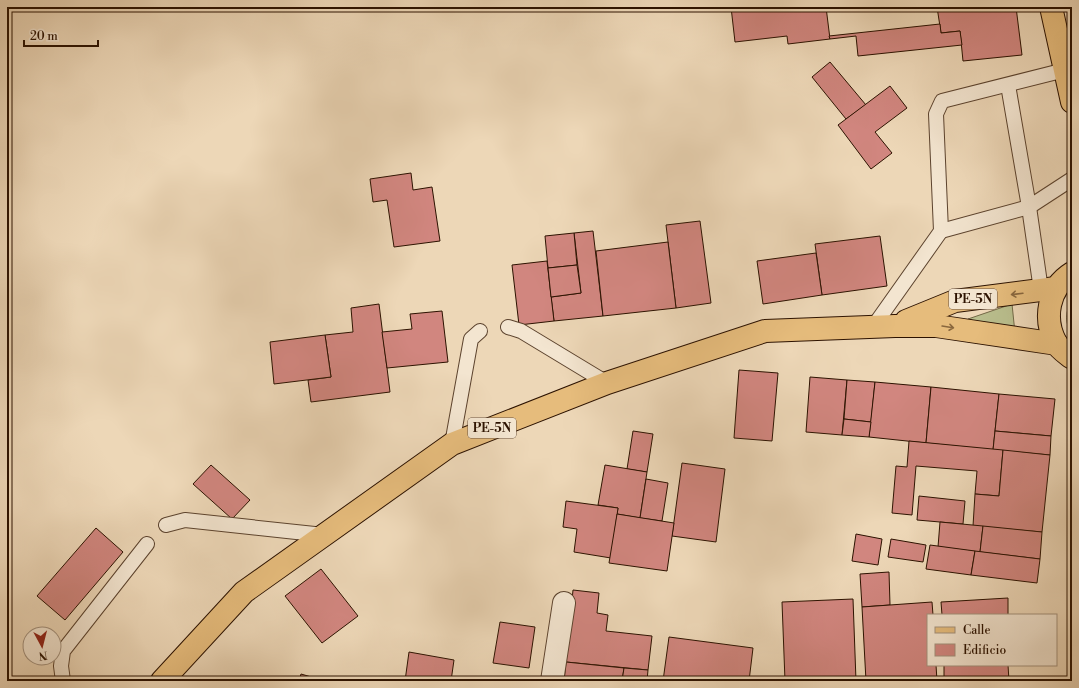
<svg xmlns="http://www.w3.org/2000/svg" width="1079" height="688" viewBox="0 0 1079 688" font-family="'Libre Bodoni',serif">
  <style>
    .green { fill: #b9be8d; stroke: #726846 }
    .building { fill: #d1867f; stroke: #2c1200 }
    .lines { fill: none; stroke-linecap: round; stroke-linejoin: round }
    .service-casing { stroke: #5c432e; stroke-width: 16 }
    .minor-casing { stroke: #5c432e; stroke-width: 24 }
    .primary-casing { stroke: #2c1200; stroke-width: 24 }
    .trunk-casing { stroke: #2c1200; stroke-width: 24 }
    .service { stroke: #f3e5d0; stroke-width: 14 }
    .minor { stroke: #f3e5d0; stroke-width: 22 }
    .primary { stroke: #e6bc7c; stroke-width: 22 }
    .trunk { stroke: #e6bc7c; stroke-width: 22 }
    .oneway { stroke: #89673e }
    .labels { text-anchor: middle; stroke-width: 3; stroke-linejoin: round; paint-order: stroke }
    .shield { fill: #f3e5d0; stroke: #68513e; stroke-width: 1 }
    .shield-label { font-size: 12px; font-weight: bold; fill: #2c1200 }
  </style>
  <rect width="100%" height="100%" fill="#edd7b7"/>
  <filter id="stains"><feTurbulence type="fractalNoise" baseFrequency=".005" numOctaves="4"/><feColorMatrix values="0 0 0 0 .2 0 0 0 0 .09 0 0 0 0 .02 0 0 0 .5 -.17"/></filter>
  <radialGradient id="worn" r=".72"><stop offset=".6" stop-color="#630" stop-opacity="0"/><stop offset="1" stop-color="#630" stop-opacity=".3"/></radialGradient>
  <!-- green -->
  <g class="green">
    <path d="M1072,299V336C1065,324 1065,311 1072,299Z"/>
    <path d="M1012,304L1015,333L968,319Z"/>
  </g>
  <!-- building -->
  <g class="building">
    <path d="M731,7H826L830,39L788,44L787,36L735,42Z"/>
    <path d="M937,7H1016L1022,55L963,61L960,31L941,33Z"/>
    <path d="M940,24L941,33L960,31L962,45L858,56L856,36L830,39L829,36Z"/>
    <path d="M830,62L866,105L846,119L812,77Z"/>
    <path d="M890,86L907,108L875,132L892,153L871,169L838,125Z"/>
    <path d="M411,173L413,190L432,187L440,241L394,247L387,200L373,202L370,179Z"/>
    <path d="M700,221L711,303L676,308L666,225Z"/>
    <path d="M593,231L603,316L554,321L551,297L581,293L574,233Z"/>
    <path d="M574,233L577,265L548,268L545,236Z"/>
    <path d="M880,236L887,286L822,295L815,244Z"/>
    <path d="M668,242L676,308L603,316L596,251Z"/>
    <path d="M816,253L822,295L763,304L757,261Z"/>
    <path d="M547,261L554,321L519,325L512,265Z"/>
    <path d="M577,265L581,293L551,297L548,268Z"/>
    <path d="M379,304L390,392L311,402L308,380L331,377L325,335L353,332L351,308Z"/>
    <path d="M442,311L448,362L387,368L382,332L412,329L410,314Z"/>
    <path d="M325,335L331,377L274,384L270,342Z"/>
    <path d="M739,370L778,373L772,441L734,438Z"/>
    <path d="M810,377L847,380L842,435L806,432Z"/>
    <path d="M847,380L875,382L871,422L844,419Z"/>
    <path d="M875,382L931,387L926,443L869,437Z"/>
    <path d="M931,387L999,394L993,450L926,443Z"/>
    <path d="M999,394L1055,399L1051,436L995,431Z"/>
    <path d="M844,419L871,422L869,437L842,435Z"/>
    <path d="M633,431L653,434L647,472L627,469Z"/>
    <path d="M995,431L1051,436L1050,455L993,450Z"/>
    <path d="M909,441L1003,450L999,496L975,494L977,471L916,466L912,515L892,513L896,466L907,467Z"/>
    <path d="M1003,450L1050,455L1042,532L973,526L975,494L999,496Z"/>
    <path d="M682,463L725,469L716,542L672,536Z"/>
    <path d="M211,465L250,500L232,519L193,484Z"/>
    <path d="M605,465L647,472L640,518L617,514L618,508L598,505Z"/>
    <path d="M646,479L668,483L662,521L640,518Z"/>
    <path d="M919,496L965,501L963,524L917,520Z"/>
    <path d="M566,501L618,508L611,558L574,552L577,529L563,527Z"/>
    <path d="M617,514L674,523L667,571L609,563Z"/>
    <path d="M940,522L983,526L980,552L938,547Z"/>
    <path d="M983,526L1042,532L1040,559L980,552Z"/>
    <path d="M96,528L123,552L65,620L37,596Z"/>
    <path d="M856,534L882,539L878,565L852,561Z"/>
    <path d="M891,539L926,545L923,562L888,557Z"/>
    <path d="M930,545L975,551L971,575L926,569Z"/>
    <path d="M975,551L1040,559L1037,583L971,575Z"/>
    <path d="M321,569L358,616L322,643L285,596Z"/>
    <path d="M889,572L890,605L862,607L860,574Z"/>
    <path d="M573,590L599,593L597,613L608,615L606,631L652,636L648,670L566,662Z"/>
    <path d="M1008,598V615H942L941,602Z"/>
    <path d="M853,599L856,681H785L782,602Z"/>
    <path d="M932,602L933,615H928V665H936L937,681H866L862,607Z"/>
    <path d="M500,622L535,627L529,668L493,663Z"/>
    <path d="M669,637L753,648L749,681H663Z"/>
    <path d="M409,652L454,660L451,681H405Z"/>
    <path d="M566,662L624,668L622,681H564Z"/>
    <path d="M944,665H1008L1009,681H944Z"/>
    <path d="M624,668L648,670L647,681H622Z"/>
    <path d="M301,674L325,681H299Z"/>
  </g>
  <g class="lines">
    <!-- service casing -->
    <g class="service-casing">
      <g id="service">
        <path d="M1008,85L1029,207L1041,290"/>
        <path d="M941,231L1029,207L1072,179"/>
        <path d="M508,327L521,331L607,383"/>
        <path d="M873,327L941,231L936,114L942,101L1065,70"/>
        <path d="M452,444L471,339L480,331"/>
        <path d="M166,525L185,520L324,535"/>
        <path d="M63,681L61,666L63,651L147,544"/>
      </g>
    </g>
    <!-- minor casing -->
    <g class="minor-casing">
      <path id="minor" d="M552,681L564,603"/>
    </g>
    <!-- primary casing -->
    <g class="primary-casing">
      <path id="primary" d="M1051,7L1072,102"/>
    </g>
    <!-- trunk casing -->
    <g class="trunk-casing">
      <g id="trunk">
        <path d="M1072,273C1048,288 1043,319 1056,343C1059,349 1067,354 1072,358"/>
        <path d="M906,321L955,301L1056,288"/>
        <path d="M162,681L244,592L452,444L607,383L765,331L895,326H936L1057,344"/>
      </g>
    </g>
    <!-- service -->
    <use href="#service" class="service"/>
    <!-- minor -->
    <use href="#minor" class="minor"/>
    <!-- primary -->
    <use href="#primary" class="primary"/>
    <!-- trunk -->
    <use href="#trunk" class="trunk"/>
  </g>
  <!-- one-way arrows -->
  <defs><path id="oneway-shaft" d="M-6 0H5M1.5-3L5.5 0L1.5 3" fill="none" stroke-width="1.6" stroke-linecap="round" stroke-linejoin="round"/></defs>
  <g class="oneway">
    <use href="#oneway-shaft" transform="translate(1017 294) rotate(173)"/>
    <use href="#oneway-shaft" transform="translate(948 327) rotate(9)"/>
  </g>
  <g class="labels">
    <!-- shield labels -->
    <g class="shield">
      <rect x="949" y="289" width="48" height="20" rx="3"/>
      <rect x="468" y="418" width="48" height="20" rx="3"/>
    </g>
    <g class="shield-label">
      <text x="973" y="303">PE-5N</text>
      <text x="492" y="432">PE-5N</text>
    </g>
  </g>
  <!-- margin -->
  <rect width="1079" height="688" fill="none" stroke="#edd7b7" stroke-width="24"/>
  <rect x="8" y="8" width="1063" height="672" fill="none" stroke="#2c1200" stroke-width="2"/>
  <rect x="12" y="12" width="1055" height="664" fill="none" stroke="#2c1200"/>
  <!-- legend -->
  <rect x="927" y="614" width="130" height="52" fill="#f3e5d0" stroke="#a3917d"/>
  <rect x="935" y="627" width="20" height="6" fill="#e6bc7c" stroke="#a3917d"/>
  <text x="963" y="634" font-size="12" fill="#2c1200">Calle</text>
  <rect x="935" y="644" width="20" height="12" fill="#d1867f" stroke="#a3917d"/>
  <text x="963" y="654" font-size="12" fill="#2c1200">Edificio</text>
  <!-- north arrow -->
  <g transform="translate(42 646) rotate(173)"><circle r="19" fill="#f3e5d0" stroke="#a3917d"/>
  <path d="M0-3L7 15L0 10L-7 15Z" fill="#8f2418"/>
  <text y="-6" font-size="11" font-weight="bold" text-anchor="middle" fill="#2c1200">N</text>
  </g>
  <!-- scale -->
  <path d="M24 40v6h74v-6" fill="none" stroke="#2c1200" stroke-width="2"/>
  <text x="30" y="40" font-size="12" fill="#2c1200" stroke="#f3e5d0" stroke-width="3" paint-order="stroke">20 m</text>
  <rect width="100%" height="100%" filter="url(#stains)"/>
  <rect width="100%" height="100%" fill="url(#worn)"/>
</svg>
